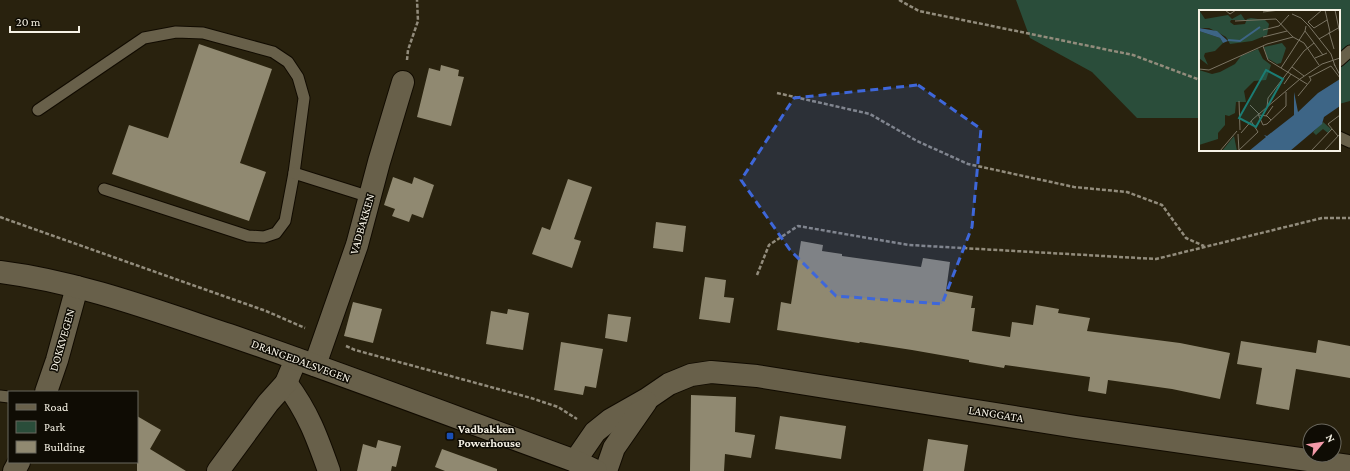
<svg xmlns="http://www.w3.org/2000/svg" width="1350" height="471" viewBox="0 0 1350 471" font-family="'Crimson Pro',serif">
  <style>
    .green { fill: #2a4d3a }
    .building { fill: #908971 }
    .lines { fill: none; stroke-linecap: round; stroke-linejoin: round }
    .service-casing { stroke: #110b00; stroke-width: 13 }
    .minor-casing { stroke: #110b00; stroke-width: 24 }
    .tertiary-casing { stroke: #110b00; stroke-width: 24 }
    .path { stroke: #928c7c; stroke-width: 2.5; stroke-dasharray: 4 2; stroke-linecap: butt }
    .service { stroke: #68604a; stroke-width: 11 }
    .minor { stroke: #68604a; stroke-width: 22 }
    .tertiary { stroke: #68604a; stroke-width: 22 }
    .marked { fill: #3e67da; fill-opacity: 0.2; stroke: #3e67da; stroke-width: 3; stroke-dasharray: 8 5; stroke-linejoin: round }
    .transit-dot { fill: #1a4fb4; stroke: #0f0c04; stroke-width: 1.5 }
    .labels { text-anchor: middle; stroke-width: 3; stroke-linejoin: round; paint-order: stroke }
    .street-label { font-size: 12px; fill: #f6f2e5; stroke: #0f0c04 }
    .poi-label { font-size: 12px; font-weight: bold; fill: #f6f2e5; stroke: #0f0c04; text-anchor: start }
    .inset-river { fill: none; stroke: #3d6586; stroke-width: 2 }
    .inset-road { fill: none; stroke: #7b7564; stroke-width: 1 }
    .view { fill: #1b7c74; fill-opacity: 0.15; stroke: #1b7c74; stroke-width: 2 }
    .inset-edge { fill: none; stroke: #f6f2e5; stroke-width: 2 }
  </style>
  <rect width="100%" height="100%" fill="#29220e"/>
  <!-- green -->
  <path class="green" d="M1016,0H1350V101L1339,104V11H1200V118H1137L1092,72L1030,38Z"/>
  <!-- building -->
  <g class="building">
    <path d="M199,44L272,69L240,163L266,172L249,221L112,174L129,125L168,138Z"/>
    <path d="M441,65L459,70L458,76L464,77L451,126L417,117L429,68L440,71Z"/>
    <path d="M393,177L412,184L414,177L434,185L423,218L412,214L409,222L392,216L395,209L384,205Z"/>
    <path d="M568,179L592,187L574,239L581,241L572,268L532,254L542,227L550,230Z"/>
    <path d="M656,222L686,226L683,252L653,248Z"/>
    <path d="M801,241L823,245L822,251L842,254V256L921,267L923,258L950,262L946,291L973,296L971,308H975L972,331L1010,337L1012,322L1033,325L1036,305L1059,309L1058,313L1090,318L1087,331L1180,343L1230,353L1220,399L1172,389L1108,380L1106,394L1088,391L1090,377L1005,365L1004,368L969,362V360L912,350L860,342L859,343L777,330L781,302L791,304Z"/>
    <path d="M705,277L726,280L724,297L734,298L730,323L699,319Z"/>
    <path d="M353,302L382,309L373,343L344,336Z"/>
    <path d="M508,309L529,313L523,350L486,344L491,311L507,314Z"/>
    <path d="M608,314L631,317L627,342L605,338Z"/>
    <path d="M1318,340L1350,346V378L1296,369L1289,410L1256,404L1262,368L1237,364L1241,341L1316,353Z"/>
    <path d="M561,342L603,349L596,388L585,386L583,395L554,390Z"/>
    <path d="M691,395L736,397L735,432L755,435L751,458L725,454L724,471H690Z"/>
    <path d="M137,416L161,430L150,449L186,471H137Z"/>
    <path d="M780,416L846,426L841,459L775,449Z"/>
    <path d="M928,439L968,445L964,471H923Z"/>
    <path d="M378,440L401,446L396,467L392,466L391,471H357L363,444L376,448Z"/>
    <path d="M442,449L497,469V471H445L435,467Z"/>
  </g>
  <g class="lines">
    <!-- service casing -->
    <g class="service-casing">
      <g id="service">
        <path d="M1339,61L1350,51"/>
        <path d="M38,110L144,38L176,32L203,33L273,52L288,62L298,77L304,98L294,173L285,221L276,233L264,237L248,236L104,189"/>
        <path d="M1339,137L1350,142"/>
        <path d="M294,173L370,197"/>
        <path d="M0,396L9,397"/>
      </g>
    </g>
    <!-- minor casing -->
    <g class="minor-casing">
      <g id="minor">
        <path d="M315,365L357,245L379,162L403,82"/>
        <path d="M286,383C308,412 317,437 329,471"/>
        <path d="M46,392L57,360L77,287"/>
        <path d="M575,461L595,432L610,420L647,399L669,384L691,375L711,372L757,376L1076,427L1350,466"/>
        <path d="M14,471L19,462"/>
        <path d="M218,471L268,403L286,383L296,359"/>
        <path d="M606,471L614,448L646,402"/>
      </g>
    </g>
    <!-- tertiary casing -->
    <g class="tertiary-casing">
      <path id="tertiary" d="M0,272C79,282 154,310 229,335C345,375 460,419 575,461L596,471"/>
    </g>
    <!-- path -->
    <g class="path">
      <path d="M899,0L919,11L1133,55L1200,80"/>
      <path d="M407,60L408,50L418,21L417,0"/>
      <path d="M777,93L870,114L917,141L968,164L1074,187L1127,192L1162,205L1186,238L1204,246"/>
      <path d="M0,217L266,311L305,328"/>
      <path d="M757,275L769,245L798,226L909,245L1156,259L1322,218H1350"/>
      <path d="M346,346L355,350L531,398L558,407L577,419"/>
    </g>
    <!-- service -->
    <use href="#service" class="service"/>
    <!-- minor -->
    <use href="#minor" class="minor"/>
    <!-- tertiary -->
    <use href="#tertiary" class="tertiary"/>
  </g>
  <!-- marked area -->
  <path class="marked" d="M918,85L981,129L972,227L942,304L836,296L790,250L741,180L794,98Z"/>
  <!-- markers -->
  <rect class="transit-dot" x="446" y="432" width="8" height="8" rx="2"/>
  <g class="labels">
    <!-- street labels -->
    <g class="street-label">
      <text transform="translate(362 224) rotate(-74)" y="4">VADBAKKEN</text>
      <text transform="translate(62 340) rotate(-74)" y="4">DOKKVEGEN</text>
      <text transform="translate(301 361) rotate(20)" y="4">DRANGEDALSVEGEN</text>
      <text transform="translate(996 414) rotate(9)" y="4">LANGGATA</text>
    </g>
    <!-- poi labels -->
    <g class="poi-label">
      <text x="458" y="433">Vadbakken<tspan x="458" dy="14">Powerhouse</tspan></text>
    </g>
  </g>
  <!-- overview -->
  <g transform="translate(1199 10)">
    <rect width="141" height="141" fill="#29220e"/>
    <path d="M0,0L6,9L29,5L33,9L42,4L46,10H32L31,12L35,15L46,14L48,9L52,8L66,10L70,14L68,25L53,31L31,34L27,27L20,23L10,18H0ZM0,21L21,28L24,33L16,41L6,43L5,46L9,55L0,48ZM83,33L87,38L82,53L78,54L68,48L65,37ZM59,39L64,49L72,55L67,70L55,71L45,81L47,92H37L36,103L30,106L26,105V115L19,123V129L0,135V60L13,64L21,62L36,54L42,46ZM124,112L132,119L129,123L124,119L117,125L114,122ZM35,126L38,141H23Z" fill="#2a4d3a"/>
    <path d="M0,18L18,21L29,31L24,33L21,28L0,21ZM141,69V96L125,107L123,114L91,141H50L67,127L65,125L68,126L95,105V82L99,102L119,83Z" fill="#3d6586"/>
    <path class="inset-river" d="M29,30L41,31L61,17"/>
    <path class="inset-road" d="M26,0L31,4L37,0M123,0L109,12L115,18L128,10M126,0L131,22M136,0L141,24M64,2L81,0M93,4L102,8L110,16L132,44L136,56M36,11L77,9L94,27M107,16L106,21L124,45M64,20L80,16L90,5M130,22L135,39M64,27L88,21M120,29L141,17M64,36L69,50L108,74M116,48L128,43M135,54L141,65M93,57L105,66M82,58L106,21M0,59L10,60L68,34L94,27L105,33L120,55M111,67L132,56L141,68M85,74L92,64M99,86L112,70L110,66M40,91L41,120M51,95L60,104M68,97L69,88L105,41L115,33M59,104L64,115L68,114L87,96V82M60,105L68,106L72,110M67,106L74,96M42,123L54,109L101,69L123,54L141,48M39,124L40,141M139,126L129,114L141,105M1,141H20M21,141L38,121M39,141L59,122L52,111M112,141L133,119M125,141L141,124"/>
    <path class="view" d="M67,60L84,69L57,117L40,108Z"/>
    <rect width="141" height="141" class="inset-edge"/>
  </g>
  <!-- legend -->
  <rect x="8" y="391" width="130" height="72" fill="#0f0c04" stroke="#6b685e"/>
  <rect x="16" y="404" width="20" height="6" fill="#68604a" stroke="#6b685e"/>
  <text x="44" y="411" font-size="12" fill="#f6f2e5">Road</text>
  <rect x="16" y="421" width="20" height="12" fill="#2a4d3a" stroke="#6b685e"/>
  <text x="44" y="431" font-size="12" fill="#f6f2e5">Park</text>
  <rect x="16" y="441" width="20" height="12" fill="#908971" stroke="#6b685e"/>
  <text x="44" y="451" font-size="12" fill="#f6f2e5">Building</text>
  <!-- north arrow -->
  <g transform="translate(1322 443) rotate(61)"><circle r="19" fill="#0f0c04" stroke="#6b685e"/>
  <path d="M0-3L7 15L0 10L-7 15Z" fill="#f39aa9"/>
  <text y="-6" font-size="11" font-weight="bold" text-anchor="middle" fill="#f6f2e5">N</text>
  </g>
  <!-- scale -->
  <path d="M10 26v6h69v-6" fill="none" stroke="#f6f2e5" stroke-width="2"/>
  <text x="16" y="26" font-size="12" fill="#f6f2e5" stroke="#0f0c04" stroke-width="3" paint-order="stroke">20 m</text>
</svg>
